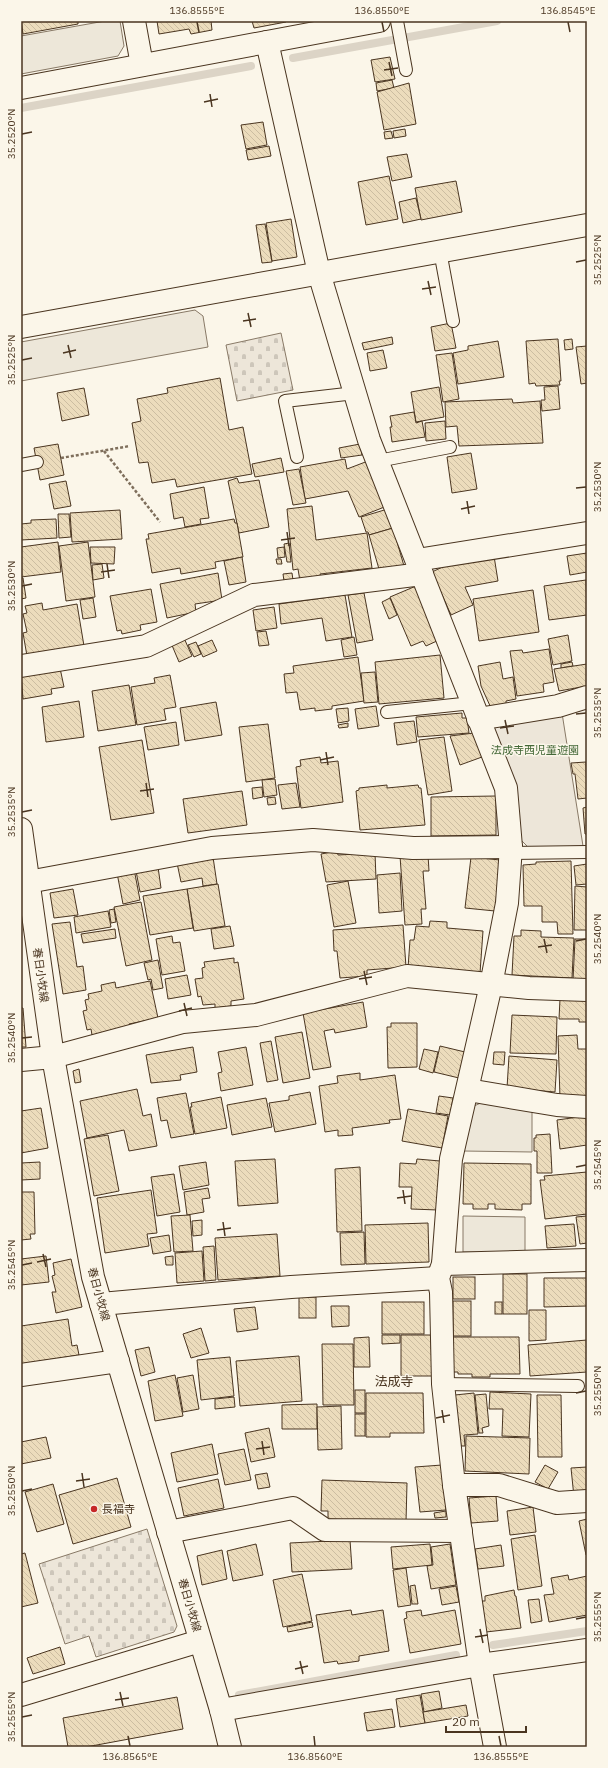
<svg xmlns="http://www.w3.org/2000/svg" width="608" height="1768" viewBox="0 0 608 1768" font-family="'IBM Plex Sans','Noto Sans JP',sans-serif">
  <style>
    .green { fill: #ede6d9; stroke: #887966 }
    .cemetery { fill: url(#cemetery-stones); stroke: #887966 }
    .parking { fill: #ede7d9; stroke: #887966 }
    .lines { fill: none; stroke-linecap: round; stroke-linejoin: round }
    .stream { stroke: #dcd4c6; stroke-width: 8 }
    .building { fill: url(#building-back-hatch); stroke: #4a3520 }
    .service-casing { stroke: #4a3520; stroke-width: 14 }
    .minor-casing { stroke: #4a3520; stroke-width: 24 }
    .secondary-casing { stroke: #4a3520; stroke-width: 24 }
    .path { stroke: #7f6f5c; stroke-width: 2.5; stroke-dasharray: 3 2; stroke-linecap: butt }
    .service { stroke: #fbf6e9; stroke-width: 12 }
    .minor { stroke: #fbf6e9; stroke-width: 22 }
    .secondary { stroke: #fbf6e9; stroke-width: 22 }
    .ticks { fill: none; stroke: #4a3520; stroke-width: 1.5 }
    .poi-dot { fill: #c62828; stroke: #fbf6e9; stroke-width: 1.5 }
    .labels { text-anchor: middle; stroke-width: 3; stroke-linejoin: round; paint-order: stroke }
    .park-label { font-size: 11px; fill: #436837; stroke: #fbf6e9 }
    .street-label { font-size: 11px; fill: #4a3520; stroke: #fbf6e9 }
    .poi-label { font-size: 11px; fill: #4a3520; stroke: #fbf6e9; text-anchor: start }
    .quarter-label { font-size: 13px; fill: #4a3520; stroke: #fbf6e9 }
    .neatline { fill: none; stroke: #4a3520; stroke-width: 1.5 }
    .ticks-label { font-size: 10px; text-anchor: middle; fill: #4a3520 }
  </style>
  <defs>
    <pattern id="cemetery-stones" width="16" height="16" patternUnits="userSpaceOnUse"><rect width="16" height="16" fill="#ede6d9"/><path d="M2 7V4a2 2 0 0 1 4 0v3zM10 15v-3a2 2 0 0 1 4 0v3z" fill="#cdc6ba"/></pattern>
    <pattern id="building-back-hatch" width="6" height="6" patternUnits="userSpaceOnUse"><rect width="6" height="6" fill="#ecdcbc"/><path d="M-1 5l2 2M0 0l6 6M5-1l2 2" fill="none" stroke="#ccbda1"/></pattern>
  </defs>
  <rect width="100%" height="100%" fill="#fbf6e9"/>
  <!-- green -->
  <path class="green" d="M562,713L583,846L529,848L521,840L493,732L496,724Z"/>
  <!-- cemetery -->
  <g class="cemetery">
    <path d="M281,333L293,390L237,401L226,345Z"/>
    <path d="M147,1529L177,1626L174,1632L96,1657L89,1636L65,1644L39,1564Z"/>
  </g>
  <!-- parking -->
  <g class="parking">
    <path d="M105,21H120L124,46L118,56L21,74V36Z"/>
    <path d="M195,310L203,316L208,347L21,381V342Z"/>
    <path d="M483,1102L532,1108V1152L463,1151L474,1106Z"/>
    <path d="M463,1216L525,1217V1253L463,1252Z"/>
  </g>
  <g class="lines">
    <!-- stream -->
    <g class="stream">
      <path d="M293,58L497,21"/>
      <path d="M21,108L251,66"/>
      <path d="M493,1645L587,1631"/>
      <path d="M239,1695L456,1655"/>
    </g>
  </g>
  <!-- building -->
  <g class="building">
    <path d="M21,21H78V24L23,34Z"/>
    <path d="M157,21H211L212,30L191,34L189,29L159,34Z"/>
    <path d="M252,21H286V22L254,28Z"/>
    <path d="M390,57L395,79L375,82L371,60Z"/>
    <path d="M392,80L394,88L377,91L376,83Z"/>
    <path d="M409,83L416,124L384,130L377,92Z"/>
    <path d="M263,122L267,145L246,149L241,125Z"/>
    <path d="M405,129L406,136L394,138L393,131Z"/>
    <path d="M391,131L393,138L385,139L384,132Z"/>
    <path d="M269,146L271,156L248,160L246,150Z"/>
    <path d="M407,154L412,177L392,181L387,157Z"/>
    <path d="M389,176L398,219L366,225L358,182Z"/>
    <path d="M456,181L462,212L421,220L415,188Z"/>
    <path d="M416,198L421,219L403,223L399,202Z"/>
    <path d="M291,219L297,257L272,261L266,223Z"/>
    <path d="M265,224L272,262L262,263L256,225Z"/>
    <path d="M451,323L456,348L435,351L431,327Z"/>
    <path d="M392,337L393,344L364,350L362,343Z"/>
    <path d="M558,339L561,381H559L560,385L536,386L535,383L529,384L526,341Z"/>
    <path d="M572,339L573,349L565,350L564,340Z"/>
    <path d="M498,341L504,377L458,384L453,353L468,350V346Z"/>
    <path d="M587,346V383L581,384L576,347Z"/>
    <path d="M383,350L387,368L370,371L367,353Z"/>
    <path d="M452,353L459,399L443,402L436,355Z"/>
    <path d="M220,378L229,430L243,427L252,474L177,487L175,479L152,483L148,462L139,463L132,423L141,421L137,399L168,393L167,388Z"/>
    <path d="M558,386L560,409L542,411L541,400H545L544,387Z"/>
    <path d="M439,387L444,417L416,422L411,392Z"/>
    <path d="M84,388L89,415L62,421L57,393Z"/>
    <path d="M512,399L513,403L540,401L543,443L459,446L457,426L446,427L445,402Z"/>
    <path d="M414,412L416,423L422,421L425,437L392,442L390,427H392L390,416Z"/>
    <path d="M445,421L446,439L426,441L425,423Z"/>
    <path d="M58,444L64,475L40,480L34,448Z"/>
    <path d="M360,444L362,455L341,458L339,448Z"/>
    <path d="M471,453L477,489L452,493L447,457Z"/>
    <path d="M281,458L284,472L255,477L252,464Z"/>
    <path d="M345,459L347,469L368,461L387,506L359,517L348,491L305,499L300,467Z"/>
    <path d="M299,469L306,503L293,505L286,471Z"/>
    <path d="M237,478L239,483L259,480L269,527L239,533L228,481Z"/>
    <path d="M66,481L71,506L54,509L49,484Z"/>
    <path d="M204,487L209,518L200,519L201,524L185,527L183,517L174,519L170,494Z"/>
    <path d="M312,506L316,540L367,533L372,568L320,574L321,578L300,581L298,569L293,570L287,509Z"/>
    <path d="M391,508L393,528L369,535L368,532H366L361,517Z"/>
    <path d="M120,510L122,539L72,542L70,513Z"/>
    <path d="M58,514H69L71,537L59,538Z"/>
    <path d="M56,519L57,538L21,540V524L31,523V520Z"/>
    <path d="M234,519L235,523H237L243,557L215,562L216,568L181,574L180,568L152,573L146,539H149L148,534Z"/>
    <path d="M393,528L404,566L385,571L384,567L379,569L369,535Z"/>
    <path d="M58,542L61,572L21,577V547Z"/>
    <path d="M88,542L95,597L66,601L59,546Z"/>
    <path d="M289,543L291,562H287L284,544Z"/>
    <path d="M90,547H115L114,564L91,563Z"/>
    <path d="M284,547L285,557L278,558L277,548Z"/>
    <path d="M587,553V572L570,575L567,556Z"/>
    <path d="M494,556L498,581L465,587L473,605L451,615L432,572L451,563Z"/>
    <path d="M242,557L246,582L229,585L224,561Z"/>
    <path d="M276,559H281L282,564H277Z"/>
    <path d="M102,564L104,578L93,580L92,565Z"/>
    <path d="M218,573L222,600L195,604L196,612L167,618L160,584Z"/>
    <path d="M292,573L293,580L284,581L283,574Z"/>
    <path d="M21,578H23L26,598L21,599Z"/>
    <path d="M586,580L587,615L549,620L544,586Z"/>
    <path d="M416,586L439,640L426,646L423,641L411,646L390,597Z"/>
    <path d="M151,589L157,622L140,625L141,630L122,634L121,630L117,631L110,596Z"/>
    <path d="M533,590L539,632L479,641L473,599Z"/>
    <path d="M364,593L373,640L357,643L348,595Z"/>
    <path d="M345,595L352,637L326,641L322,618L281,624L279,604Z"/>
    <path d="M93,598L96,617L83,619L80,600Z"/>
    <path d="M390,598L397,615L389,619L382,602Z"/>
    <path d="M42,603L43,610L77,604L84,646L27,656L23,633L27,632L23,614L27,613L25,606Z"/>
    <path d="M274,607L277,628L256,631L253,610Z"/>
    <path d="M266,631L269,645L259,646L257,632Z"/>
    <path d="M568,635L572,661L553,665L548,639Z"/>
    <path d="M354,637L357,655L344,657L341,640Z"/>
    <path d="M184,638L192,656L179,662L171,643Z"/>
    <path d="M212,640L217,651L203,657L198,646Z"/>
    <path d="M196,642L201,654L194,657L188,645Z"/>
    <path d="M549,649L554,682L543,684L544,692L517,696L510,651L522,650L523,653Z"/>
    <path d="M440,655L444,698L379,704L375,662Z"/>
    <path d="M358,657L364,701L332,706V709L315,711V708L300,710L297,692L286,693L284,674L294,673L293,666Z"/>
    <path d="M500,662L503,679L513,677L516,699L506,701V706L491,708L481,686L478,666Z"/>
    <path d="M572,662L573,666L561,668V664Z"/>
    <path d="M587,664V686L559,691L554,669Z"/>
    <path d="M60,668L64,687L51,689L52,694L23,699L21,675Z"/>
    <path d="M375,672L378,702L364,703L361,673Z"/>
    <path d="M170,675L176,707L164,709L166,720L137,725L131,687L155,683L154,678Z"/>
    <path d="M129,685L136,725L98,731L92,691Z"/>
    <path d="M79,701L84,737L46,742L42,707Z"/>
    <path d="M216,702L222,735L185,741L180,708Z"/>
    <path d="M376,706L379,726L358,729L355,709Z"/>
    <path d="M348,708L349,721L338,723L336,709Z"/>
    <path d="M462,713V718H467L469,733L418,737L416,717Z"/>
    <path d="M414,721L417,742L397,745L394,723Z"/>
    <path d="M176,722L179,745L148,750L144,727Z"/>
    <path d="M348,723V727L339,728L338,725Z"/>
    <path d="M268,724L275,778L246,782L239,727Z"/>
    <path d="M474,733L482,757L460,765L450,736Z"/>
    <path d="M444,737L452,791L428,795L419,740Z"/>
    <path d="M142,740L154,813L111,820L99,747Z"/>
    <path d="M320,757L321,763L338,761L343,802L301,808L296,767L301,766L300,760Z"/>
    <path d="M586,762L587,798L578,799L575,774H573L571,763Z"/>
    <path d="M275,779L277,795L264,797L262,780Z"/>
    <path d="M296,783L300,807L282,809L278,785Z"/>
    <path d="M387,785V788L418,785L419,788H421L425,825L360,830L356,791L359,790V788Z"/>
    <path d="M262,787L263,797L253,799L252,788Z"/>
    <path d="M242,791L247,825L188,833L183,799Z"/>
    <path d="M496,796V835L431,836V797Z"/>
    <path d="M275,797L276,804L268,805L267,798Z"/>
    <path d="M587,807V834H585L583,808Z"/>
    <path d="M337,851L338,855L375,853L376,879L326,882L321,854Z"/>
    <path d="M428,855L429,871H423L426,909H421L422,924L405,925L400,856Z"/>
    <path d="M213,857L217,884L203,886L202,878L181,882L177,863Z"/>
    <path d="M471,857L500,860L495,911L465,908Z"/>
    <path d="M571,861L573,934H558L557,922H542V906H524L523,865L536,864V862Z"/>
    <path d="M587,864V884L576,885L574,866Z"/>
    <path d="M158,867L161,888L140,892L136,871Z"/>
    <path d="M134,869L140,900L123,904L117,873Z"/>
    <path d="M400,873L402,911L379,913L377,875Z"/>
    <path d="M348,881L356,923L334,927L327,885Z"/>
    <path d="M218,884L225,926L194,931L187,889Z"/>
    <path d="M575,886L587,887V930H574Z"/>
    <path d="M73,889L78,915L54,918L50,893Z"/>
    <path d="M187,889L193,928L150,935L143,896Z"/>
    <path d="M141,902L152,960L126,966L114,907Z"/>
    <path d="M114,909L116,922L111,923L109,910Z"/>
    <path d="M108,911L111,927L76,933L74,917Z"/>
    <path d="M430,921L447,922V928L483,931L480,973L408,968L410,940H414L416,926L429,927Z"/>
    <path d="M70,922L77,967L83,966L86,990L63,994L52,924Z"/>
    <path d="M403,925L406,967L367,970V976L340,978L337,951H334L333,930Z"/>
    <path d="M230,926L234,946L214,949L211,929Z"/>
    <path d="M115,929L116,938L83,943L81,934Z"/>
    <path d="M521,930L541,931V937L574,938L572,978L512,975L514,936H521Z"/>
    <path d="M172,936L173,943L180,942L185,971L162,975L156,939Z"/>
    <path d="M575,939H587V981L573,980Z"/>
    <path d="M234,958V963L238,962L244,999L231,1001V1006L215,1008V1004L203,1005L201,996L198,997L195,979L203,978L202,968L205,967L204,962Z"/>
    <path d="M158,960L163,988L153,990L151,979L148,980L144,963Z"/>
    <path d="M187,975L191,995L168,999L165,979Z"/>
    <path d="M150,981L158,1018L129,1024L130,1027L92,1035L91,1029L87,1030L83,1011L87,1010L85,1000L89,999L88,994L102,991L101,985L115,982L116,988Z"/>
    <path d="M560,999H587V1022H579V1019H559Z"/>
    <path d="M363,1002L367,1027L335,1033L334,1029L324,1031L331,1067L313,1070L303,1013Z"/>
    <path d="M21,1008H23L26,1047H21Z"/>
    <path d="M512,1015L557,1017L556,1054L510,1053Z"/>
    <path d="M391,1023H417V1067L388,1068L387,1027H391Z"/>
    <path d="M302,1032L310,1078L283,1083L275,1037Z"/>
    <path d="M577,1035L578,1049H587V1097L560,1098L558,1036Z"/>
    <path d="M271,1041L278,1080L267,1082L260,1043Z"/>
    <path d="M440,1046L465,1052L459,1078L434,1072Z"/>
    <path d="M193,1047L197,1072L180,1075L181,1080L151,1083L146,1055Z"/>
    <path d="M246,1047L253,1085L221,1091L218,1073L222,1072L218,1052Z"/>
    <path d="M424,1049L438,1052L433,1073L419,1069Z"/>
    <path d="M494,1052H505L504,1065L493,1064Z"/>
    <path d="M509,1056L557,1060L555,1092L507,1088Z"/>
    <path d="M79,1069L81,1082L75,1083L73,1071Z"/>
    <path d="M360,1073V1080L395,1075L401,1119L389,1120L390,1123L352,1128L353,1135L338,1136V1130L325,1132L319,1086L338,1083L337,1076Z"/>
    <path d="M137,1089L143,1116L151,1114L157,1146L129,1151L124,1130L87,1138L80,1101Z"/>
    <path d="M310,1092L316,1124L275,1132L269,1103L289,1100V1096Z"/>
    <path d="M186,1093L194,1134L171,1138L167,1120L161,1121L157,1098Z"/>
    <path d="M439,1096L453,1098L450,1115L436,1113Z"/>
    <path d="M221,1097L227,1128L195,1134L190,1107H192L191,1103Z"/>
    <path d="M266,1098L272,1127L232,1135L227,1105Z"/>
    <path d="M41,1108L48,1148L21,1153V1111Z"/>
    <path d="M408,1109L448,1116L442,1148L402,1141Z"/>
    <path d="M586,1116L587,1145L560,1149L557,1120Z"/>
    <path d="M550,1134L552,1173H537V1151H534V1138H536V1135Z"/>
    <path d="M108,1135L119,1191L94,1196L84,1139Z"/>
    <path d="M275,1159L278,1203L238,1206L235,1161Z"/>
    <path d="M417,1159L440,1161L438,1210L411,1209L412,1187H399L400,1163L416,1164Z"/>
    <path d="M40,1162V1179L21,1180V1163Z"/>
    <path d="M206,1162L209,1185L183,1190L179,1166Z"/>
    <path d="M464,1163L531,1164V1204H522V1210L495,1209V1204H488V1209H473V1204H463Z"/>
    <path d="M360,1167L362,1231L337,1232L335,1169Z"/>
    <path d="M587,1172V1214L545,1219L540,1180H545L544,1176Z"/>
    <path d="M174,1174L180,1212L157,1216L151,1177Z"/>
    <path d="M208,1188L210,1198L202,1199L204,1212L187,1215L184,1192Z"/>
    <path d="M151,1190L157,1233L147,1234L149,1246L105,1253L97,1198Z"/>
    <path d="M21,1192H34L35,1234H30L31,1239L21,1240Z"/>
    <path d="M190,1215L193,1251L174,1252L171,1216Z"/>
    <path d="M587,1216V1243L580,1244L576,1217Z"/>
    <path d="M202,1220V1235L193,1236L192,1221Z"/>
    <path d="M428,1223L429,1262L366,1264L365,1225Z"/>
    <path d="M574,1224L576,1246L547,1248L545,1226Z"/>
    <path d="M364,1232L365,1264L341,1265L340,1233Z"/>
    <path d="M277,1234L280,1276L218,1280L215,1238Z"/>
    <path d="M169,1235L171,1251L153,1254L150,1238Z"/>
    <path d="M214,1246L216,1280L205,1281L203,1247Z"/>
    <path d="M202,1251L204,1281L177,1283L175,1253Z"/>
    <path d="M46,1256L49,1282L21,1285V1259Z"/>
    <path d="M173,1256V1265H166L165,1257Z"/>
    <path d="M71,1259L82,1307L56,1313L52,1292H56L52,1276L55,1275L53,1263Z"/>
    <rect x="503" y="1274" width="24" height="40"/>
    <rect x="453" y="1277" width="22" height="22"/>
    <path d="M544,1278H587V1306L544,1307Z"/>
    <rect x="299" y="1297" width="17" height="21"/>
    <rect x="453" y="1301" width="18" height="35"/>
    <rect x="382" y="1302" width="42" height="32"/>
    <rect x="495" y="1302" width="7" height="12"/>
    <path d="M331,1306H349V1326L332,1327Z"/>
    <path d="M255,1307L258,1329L237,1332L234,1309Z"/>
    <path d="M529,1310H546V1340L529,1341Z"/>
    <path d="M68,1319L72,1346L77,1345L79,1355L21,1364V1326Z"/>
    <path d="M201,1328L209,1353L191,1358L183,1334Z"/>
    <path d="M382,1335H400V1343L382,1344Z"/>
    <path d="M401,1335H431L432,1376H401Z"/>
    <path d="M369,1337L370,1367H354V1338Z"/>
    <path d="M453,1337H519L520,1374H490V1377H472V1374H458V1372H453Z"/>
    <path d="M587,1340V1372L530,1376L528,1345Z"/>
    <path d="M322,1344H353L354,1405H323Z"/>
    <path d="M149,1347L155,1372L141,1376L135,1350Z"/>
    <path d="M299,1356L302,1401L240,1406L236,1361Z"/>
    <path d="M230,1357L234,1396L201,1400L197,1360Z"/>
    <path d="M175,1375L183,1416L155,1421L148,1381Z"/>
    <path d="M193,1375L199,1409L183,1412L177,1378Z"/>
    <rect x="355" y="1390" width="10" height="23"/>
    <path d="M490,1392L531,1394L529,1437L502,1436L503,1409H489Z"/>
    <path d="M366,1393H423L424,1433H390V1437H366Z"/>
    <path d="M474,1393L478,1434L464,1435L465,1446H461L455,1395Z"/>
    <path d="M486,1394L489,1426L482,1428L483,1433H479L475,1395Z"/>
    <path d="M537,1395H561L562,1457H538Z"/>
    <path d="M234,1397L235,1407L215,1409V1399Z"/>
    <path d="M317,1404V1429H282V1405Z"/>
    <path d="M341,1406L342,1449L318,1450L317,1407Z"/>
    <rect x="355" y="1414" width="10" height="22"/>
    <path d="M269,1428L275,1457L251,1462L245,1433Z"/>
    <path d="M466,1436L530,1438L529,1474L465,1471Z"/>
    <path d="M46,1437L51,1458L21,1464V1442Z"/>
    <path d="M212,1444L218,1474L177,1482L171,1453Z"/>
    <path d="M244,1449L251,1480L225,1485L218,1454Z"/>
    <path d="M442,1465L446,1510L420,1512L415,1467Z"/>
    <path d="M545,1465L558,1472L548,1489L535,1482Z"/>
    <path d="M587,1467V1496L574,1497L571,1468Z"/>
    <path d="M267,1473L270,1487L258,1489L255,1475Z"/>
    <path d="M117,1478L131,1527L73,1544L59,1495Z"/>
    <path d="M218,1479L224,1508L184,1516L178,1488Z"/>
    <path d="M322,1480L407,1483L406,1522L328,1519V1511H321Z"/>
    <path d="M53,1484L64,1524L37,1532L25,1492Z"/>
    <path d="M496,1496L498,1521L471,1523L469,1498Z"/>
    <path d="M533,1507L536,1532L510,1535L507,1511Z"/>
    <path d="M446,1511V1517L435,1518L434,1513Z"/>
    <path d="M587,1519V1555H586L579,1521Z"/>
    <path d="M535,1535L542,1586L518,1590L511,1539Z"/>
    <path d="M350,1540L352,1569L292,1572L290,1543Z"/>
    <path d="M256,1544L263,1575L233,1581L227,1551Z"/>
    <path d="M430,1544L432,1565L393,1569L391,1547Z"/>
    <path d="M450,1544L456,1585L431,1589L427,1566L433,1565L431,1547Z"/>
    <path d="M501,1545L504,1566L478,1569L475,1549Z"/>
    <path d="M222,1550L227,1579L202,1585L197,1556Z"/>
    <path d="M25,1553L38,1603L21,1607V1554Z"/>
    <path d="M406,1568L411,1605L398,1607L393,1570Z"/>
    <path d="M302,1574L312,1621L283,1627L273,1580Z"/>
    <path d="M568,1575L569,1580L587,1576V1615L549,1622L544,1595L554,1594L551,1578Z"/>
    <path d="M415,1585L418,1604H412L410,1586Z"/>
    <path d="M456,1586L459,1602L442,1605L439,1589Z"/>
    <path d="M514,1590L515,1596H516L521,1628L486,1632L482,1601H485V1596Z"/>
    <path d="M539,1599L542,1621L531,1623L528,1600Z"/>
    <path d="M351,1610L352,1615L383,1610L389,1651L359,1656V1661L338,1664L337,1661L324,1663L316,1615Z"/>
    <path d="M421,1610L422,1616L455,1610L461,1644L410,1653L404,1619L407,1618L406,1612Z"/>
    <path d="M312,1622L313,1627L288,1632L287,1627Z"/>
    <path d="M60,1647L65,1664L33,1674L27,1658Z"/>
    <path d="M439,1691L442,1708L424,1712L421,1694Z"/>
    <path d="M420,1695L425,1723L400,1727L396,1699Z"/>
    <path d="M177,1697L183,1729L86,1747H68L63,1718Z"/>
    <path d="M466,1705L468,1716L425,1723L423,1712Z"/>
    <path d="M392,1709L395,1727L367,1731L364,1713Z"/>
  </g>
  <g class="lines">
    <!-- service casing -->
    <g class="service-casing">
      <g id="service">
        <path d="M397,21L406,70"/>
        <path d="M440,251L453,321"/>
        <path d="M297,457L285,401L355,393"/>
        <path d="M378,461L450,447"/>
        <path d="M21,465L37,462"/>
        <path d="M387,712L472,703"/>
        <path d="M511,853L587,852"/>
        <path d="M443,1384L578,1386"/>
      </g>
    </g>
    <!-- minor casing -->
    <g class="minor-casing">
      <g id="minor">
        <path d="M134,21L142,65"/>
        <path d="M267,42L319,273L369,440L506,788L511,847L507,903L491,985L451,1159L443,1264L438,1278L441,1292L443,1384L454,1485L480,1665L495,1747"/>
        <path d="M21,88L379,21"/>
        <path d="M21,327L587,225"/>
        <path d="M417,560L587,533"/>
        <path d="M21,666L146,646L254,595L422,574"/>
        <path d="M478,719L558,706L587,697"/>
        <path d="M28,882L212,848L313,840L413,848L511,847"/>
        <path d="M21,1060L53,1057L183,1022L256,1015L407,976L529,988L587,990"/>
        <path d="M468,1090L557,1105L587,1107"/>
        <path d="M443,1264L587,1260"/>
        <path d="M101,1304L291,1287L438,1278"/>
        <path d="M21,1375L118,1361"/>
        <path d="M454,1485H499L557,1503L587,1501"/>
        <path d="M168,1532L293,1508L325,1530L461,1531"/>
        <path d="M21,1695L200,1641"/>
        <path d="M221,1710L480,1665L587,1650"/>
      </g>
    </g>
    <!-- secondary casing -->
    <g class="secondary-casing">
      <path id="secondary" d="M21,829L53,1057L93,1277L221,1710L230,1747"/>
    </g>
    <!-- path -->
    <g class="path">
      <path d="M104,451L160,522"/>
      <path d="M61,458L130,446"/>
    </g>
    <!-- service -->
    <use href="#service" class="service"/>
    <!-- minor -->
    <use href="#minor" class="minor"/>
    <!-- secondary -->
    <use href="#secondary" class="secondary"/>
  </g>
  <!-- ticks -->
  <path class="ticks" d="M197,22L199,32M382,22L384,32M568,22L570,32M389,62L392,76M384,70L398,68M210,94L212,107M204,102L218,99M22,134L32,132M576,262L586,260M428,281L431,295M422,289L436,287M248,313L251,327M243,321L256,319M68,345L71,358M63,353L76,350M22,360L32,358M576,488L586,487M467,501L469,514M461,509L475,506M287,532L289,546M281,540L295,538M107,564L109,578M101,572L115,570M22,586L32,584M576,714L586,713M505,720L508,734M500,728L514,726M326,752L328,765M320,760L334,757M146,783L148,797M140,791L154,789M22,812L32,810M544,939L547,953M576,941L586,939M538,947L552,945M364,971L367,985M359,979L372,977M184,1003L187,1016M179,1011L192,1008M22,1038L32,1037M576,1167L586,1165M403,1190L405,1204M397,1198L411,1196M223,1222L225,1236M217,1230L231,1228M43,1254L46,1267M37,1262L51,1259M22,1265L32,1263M576,1393L586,1391M442,1410L444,1423M436,1418L450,1415M262,1441L264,1455M256,1449L270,1447M82,1473L84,1487M76,1481L90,1479M22,1491L32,1489M576,1619L586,1617M480,1629L483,1643M475,1637L488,1635M300,1661L303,1674M295,1669L308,1666M120,1692L123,1706M115,1700L129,1698M22,1717L32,1715M128,1736L130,1746M314,1736L315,1746M499,1736L501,1746"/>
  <!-- markers -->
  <circle class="poi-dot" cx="94" cy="1509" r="4"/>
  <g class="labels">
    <!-- park labels -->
    <g class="park-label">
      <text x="535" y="754">法成寺西児童遊園</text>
    </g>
    <!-- street labels -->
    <g class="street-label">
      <text transform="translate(41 975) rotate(82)" y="4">春日小牧線</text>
      <text transform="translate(99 1294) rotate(75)" y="4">春日小牧線</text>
      <text transform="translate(190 1605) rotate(74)" y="4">春日小牧線</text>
    </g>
    <!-- poi labels -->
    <g class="poi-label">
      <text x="102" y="1513">長福寺</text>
    </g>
    <!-- quarter labels -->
    <g class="quarter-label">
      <text x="394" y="1386">法成寺</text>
    </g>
  </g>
  <!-- border -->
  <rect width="608" height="1768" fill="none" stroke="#fbf6e9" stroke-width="44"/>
  <!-- scale -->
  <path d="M446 1726v6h80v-6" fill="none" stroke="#4a3520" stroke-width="2"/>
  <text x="452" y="1726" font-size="12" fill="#4a3520" stroke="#fbf6e9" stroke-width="3" paint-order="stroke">20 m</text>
  <rect x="22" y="22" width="564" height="1724" class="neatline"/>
  <g class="ticks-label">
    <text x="197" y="14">136.8555°E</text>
    <text x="382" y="14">136.8550°E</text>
    <text x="568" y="14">136.8545°E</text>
    <text transform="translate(11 134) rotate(-90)" y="4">35.2520°N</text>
    <text transform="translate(597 260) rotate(-90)" y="4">35.2525°N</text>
    <text transform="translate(11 360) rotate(-90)" y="4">35.2525°N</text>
    <text transform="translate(597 487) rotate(-90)" y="4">35.2530°N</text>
    <text transform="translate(11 586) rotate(-90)" y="4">35.2530°N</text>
    <text transform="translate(597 713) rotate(-90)" y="4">35.2535°N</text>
    <text transform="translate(11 812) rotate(-90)" y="4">35.2535°N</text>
    <text transform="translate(597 939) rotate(-90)" y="4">35.2540°N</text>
    <text transform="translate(11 1038) rotate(-90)" y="4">35.2540°N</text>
    <text transform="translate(597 1165) rotate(-90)" y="4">35.2545°N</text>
    <text transform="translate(11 1265) rotate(-90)" y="4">35.2545°N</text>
    <text transform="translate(597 1391) rotate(-90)" y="4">35.2550°N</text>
    <text transform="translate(11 1491) rotate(-90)" y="4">35.2550°N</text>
    <text transform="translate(597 1617) rotate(-90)" y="4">35.2555°N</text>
    <text transform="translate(11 1717) rotate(-90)" y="4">35.2555°N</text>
    <text x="130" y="1760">136.8565°E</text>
    <text x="315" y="1760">136.8560°E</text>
    <text x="501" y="1760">136.8555°E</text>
  </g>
</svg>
